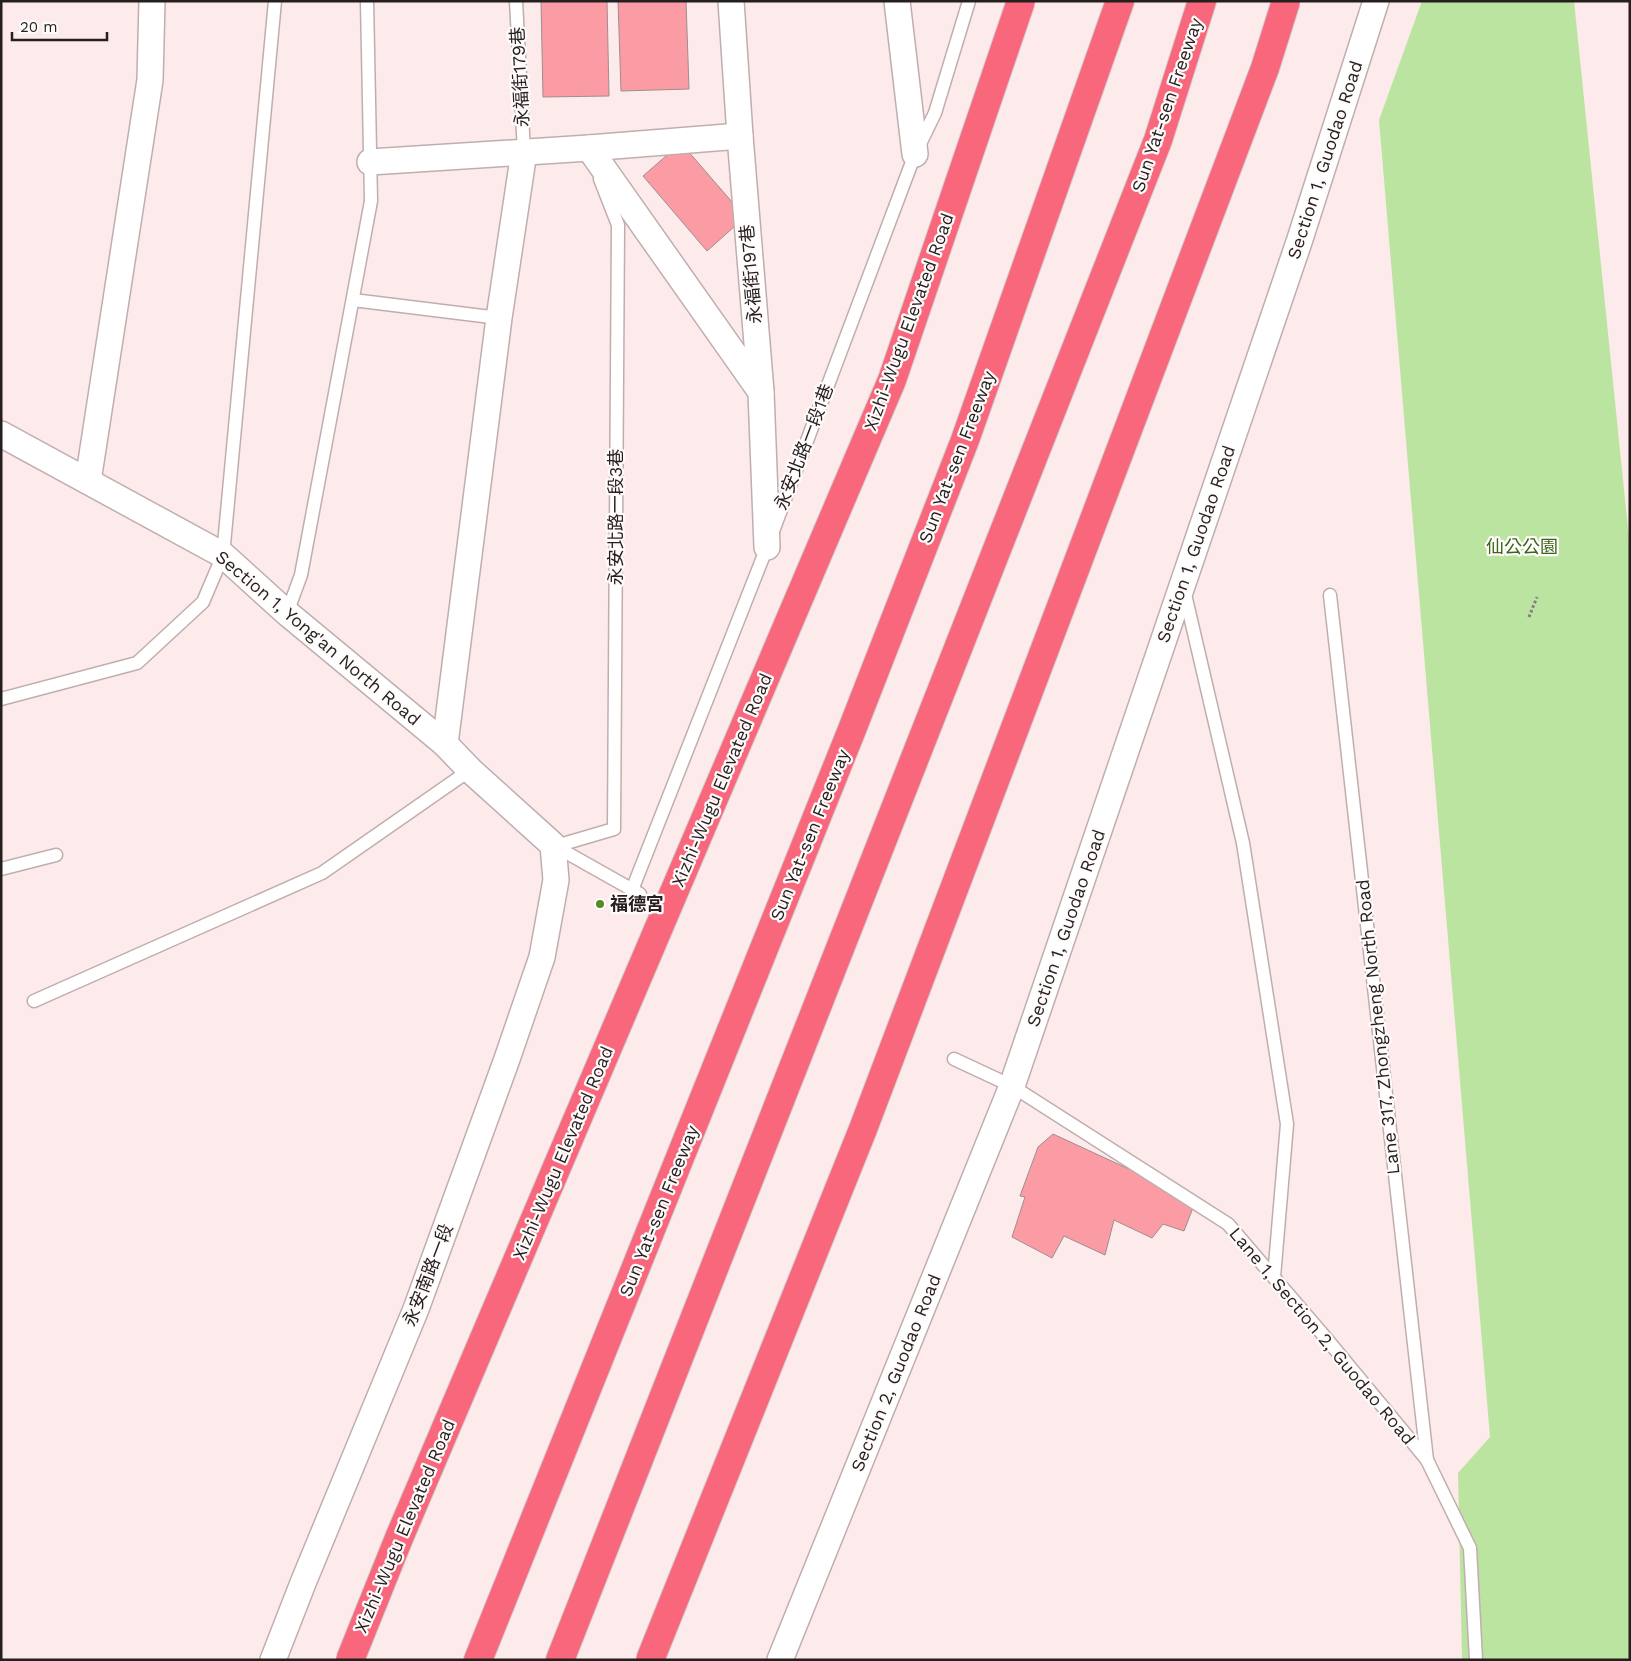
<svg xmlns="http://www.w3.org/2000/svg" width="1631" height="1661" viewBox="0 0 1631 1661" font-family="'Work Sans','Noto Sans TC',sans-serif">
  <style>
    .green { fill: #bbe4a1 }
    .building { fill: #fb9ca5; stroke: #9e8d8e }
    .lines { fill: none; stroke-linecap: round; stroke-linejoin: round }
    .service-casing { stroke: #c0aeaf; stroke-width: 15 }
    .minor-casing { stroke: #c0aeaf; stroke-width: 28 }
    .motorway-casing { stroke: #cfcece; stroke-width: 30 }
    .path { stroke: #877b7c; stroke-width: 3; stroke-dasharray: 2.5 2.5; stroke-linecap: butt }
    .service { stroke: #fff; stroke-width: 12 }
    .minor { stroke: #fff; stroke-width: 25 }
    .motorway { stroke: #f9677d; stroke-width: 28 }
    .motorway-bridge-casing { stroke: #cfcece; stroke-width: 30; stroke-linecap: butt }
    .motorway-bridge { stroke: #f9677d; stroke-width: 28 }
    .poi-dot { fill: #548c27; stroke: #fffbfb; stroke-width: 2 }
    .labels { text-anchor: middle; stroke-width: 4.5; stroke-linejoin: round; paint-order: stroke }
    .street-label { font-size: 18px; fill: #251f1f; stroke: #fffbfb }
    .park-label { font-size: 18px; fill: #3b6518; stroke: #fffbfb }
    .poi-label { font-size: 18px; font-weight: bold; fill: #251f1f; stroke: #fffbfb; text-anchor: start }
  </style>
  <rect width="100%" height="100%" fill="#fdeaeb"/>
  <!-- green -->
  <path class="green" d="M1422,1H1574L1630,548V1660H1462L1458,1473L1490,1437L1379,120Z"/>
  <!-- building -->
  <g class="building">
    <path d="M541,1H607L609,96L543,97Z"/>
    <path d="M618,1H686L689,89L621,91Z"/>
    <path d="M681,143L745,217L707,251L643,176Z"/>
    <path d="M1053,1134L1196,1200L1184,1231L1163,1224L1152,1238L1114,1220L1105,1255L1064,1236L1052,1258L1012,1237L1025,1197L1020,1196L1038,1147Z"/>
  </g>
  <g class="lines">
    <!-- service casing -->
    <g class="service-casing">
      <g id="service">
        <path d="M516,1L524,152"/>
        <path d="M353,300L499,318"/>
        <path d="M1184,590L1243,843L1287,1124L1274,1277"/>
        <path d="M1330,595L1427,1460"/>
        <path d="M287,613L301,575L371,201L367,1"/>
        <path d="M1,699L137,663L203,602L223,555L275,1"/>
        <path d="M553,845L640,894"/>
        <path d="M556,846L614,829L618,225L600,179"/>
        <path d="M1,869L56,855"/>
        <path d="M632,890L767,547L915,154L935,113L969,1"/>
        <path d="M34,1001L322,873L470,770"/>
        <path d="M954,1059L1012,1086L1228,1224L1325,1337L1427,1460L1470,1548L1476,1660"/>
      </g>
    </g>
    <!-- minor casing -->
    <g class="minor-casing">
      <g id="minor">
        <path d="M731,1L740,136L761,392L767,547"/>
        <path d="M897,1L915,154"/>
        <path d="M589,148L761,392"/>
        <path d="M370,162L589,148L740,136"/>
        <path d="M1,434L223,555L287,613L445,744L470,770L553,845L556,880L542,957L507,1059L416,1309L303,1583L273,1660"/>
        <path d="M88,481L150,80L152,1"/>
        <path d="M445,744L499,318L524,152"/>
        <path d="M780,1660L1012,1086L1300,239L1376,1"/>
      </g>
    </g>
    <!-- motorway casing -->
    <g class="motorway-casing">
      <g id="motorway">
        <path d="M478,1660L851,732L965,440L1120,1"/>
        <path d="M560,1660L1158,140L1202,1"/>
      </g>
    </g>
    <!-- path -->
    <path class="path" d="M1529,617L1537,597"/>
    <!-- service -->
    <use href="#service" class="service"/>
    <!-- minor -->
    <use href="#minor" class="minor"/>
    <!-- motorway -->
    <use href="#motorway" class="motorway"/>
    <!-- motorway-bridge casing -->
    <g class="motorway-bridge-casing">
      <g id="motorway-bridge">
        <path d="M350,1660L399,1538L892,380L1021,1"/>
        <path d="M650,1660L863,1129L1265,68L1286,1"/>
      </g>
    </g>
    <!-- motorway-bridge -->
    <use href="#motorway-bridge" class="motorway-bridge"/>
  </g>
  <!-- markers -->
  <circle class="poi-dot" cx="600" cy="904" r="5"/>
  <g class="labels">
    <!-- street labels -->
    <g class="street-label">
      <text transform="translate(520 77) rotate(-93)" y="6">永福街179巷</text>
      <text transform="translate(1167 105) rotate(-71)" y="6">Sun Yat-sen Freeway</text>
      <text transform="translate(1325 160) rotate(-72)" y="6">Section 1, Guodao Road</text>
      <text transform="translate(751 274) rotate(-95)" y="6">永福街197巷</text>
      <text transform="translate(909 322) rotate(-70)" y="6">Xizhi-Wugu Elevated Road</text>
      <text transform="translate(804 447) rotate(-69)" y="6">永安北路一段1巷</text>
      <text transform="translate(957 457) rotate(-69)" y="6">Sun Yat-sen Freeway</text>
      <text transform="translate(616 517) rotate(-90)" y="6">永安北路一段3巷</text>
      <text transform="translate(1196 544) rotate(-71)" y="6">Section 1, Guodao Road</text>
      <text transform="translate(318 638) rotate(40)" y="6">Section 1, Yong'an North Road</text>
      <text transform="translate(722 780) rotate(-67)" y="6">Xizhi-Wugu Elevated Road</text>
      <text transform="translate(810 835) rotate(-68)" y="6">Sun Yat-sen Freeway</text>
      <text transform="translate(1066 928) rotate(-71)" y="6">Section 1, Guodao Road</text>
      <text transform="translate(1378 1027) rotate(-96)" y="6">Lane 317, Zhongzheng North Road</text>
      <text transform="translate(563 1153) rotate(-67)" y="6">Xizhi-Wugu Elevated Road</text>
      <text transform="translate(659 1211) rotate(-68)" y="6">Sun Yat-sen Freeway</text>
      <text transform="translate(428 1275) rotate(-69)" y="6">永安南路一段</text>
      <text transform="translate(1322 1336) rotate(50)" y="6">Lane 1, Section 2, Guodao Road</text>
      <text transform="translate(896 1373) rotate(-68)" y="6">Section 2, Guodao Road</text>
      <text transform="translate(405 1526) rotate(-67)" y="6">Xizhi-Wugu Elevated Road</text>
    </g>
    <!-- park labels -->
    <g class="park-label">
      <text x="1522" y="553">仙公公園</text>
    </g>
    <!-- poi labels -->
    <g class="poi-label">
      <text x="610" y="910">福德宮</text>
    </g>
  </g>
  <!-- border -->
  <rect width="1631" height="1661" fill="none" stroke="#251f1f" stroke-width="5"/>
  <!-- scale -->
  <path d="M12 32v8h95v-8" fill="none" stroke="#251f1f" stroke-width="2.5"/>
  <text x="20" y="32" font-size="15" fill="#251f1f" stroke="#fffbfb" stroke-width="4" paint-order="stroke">20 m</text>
</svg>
